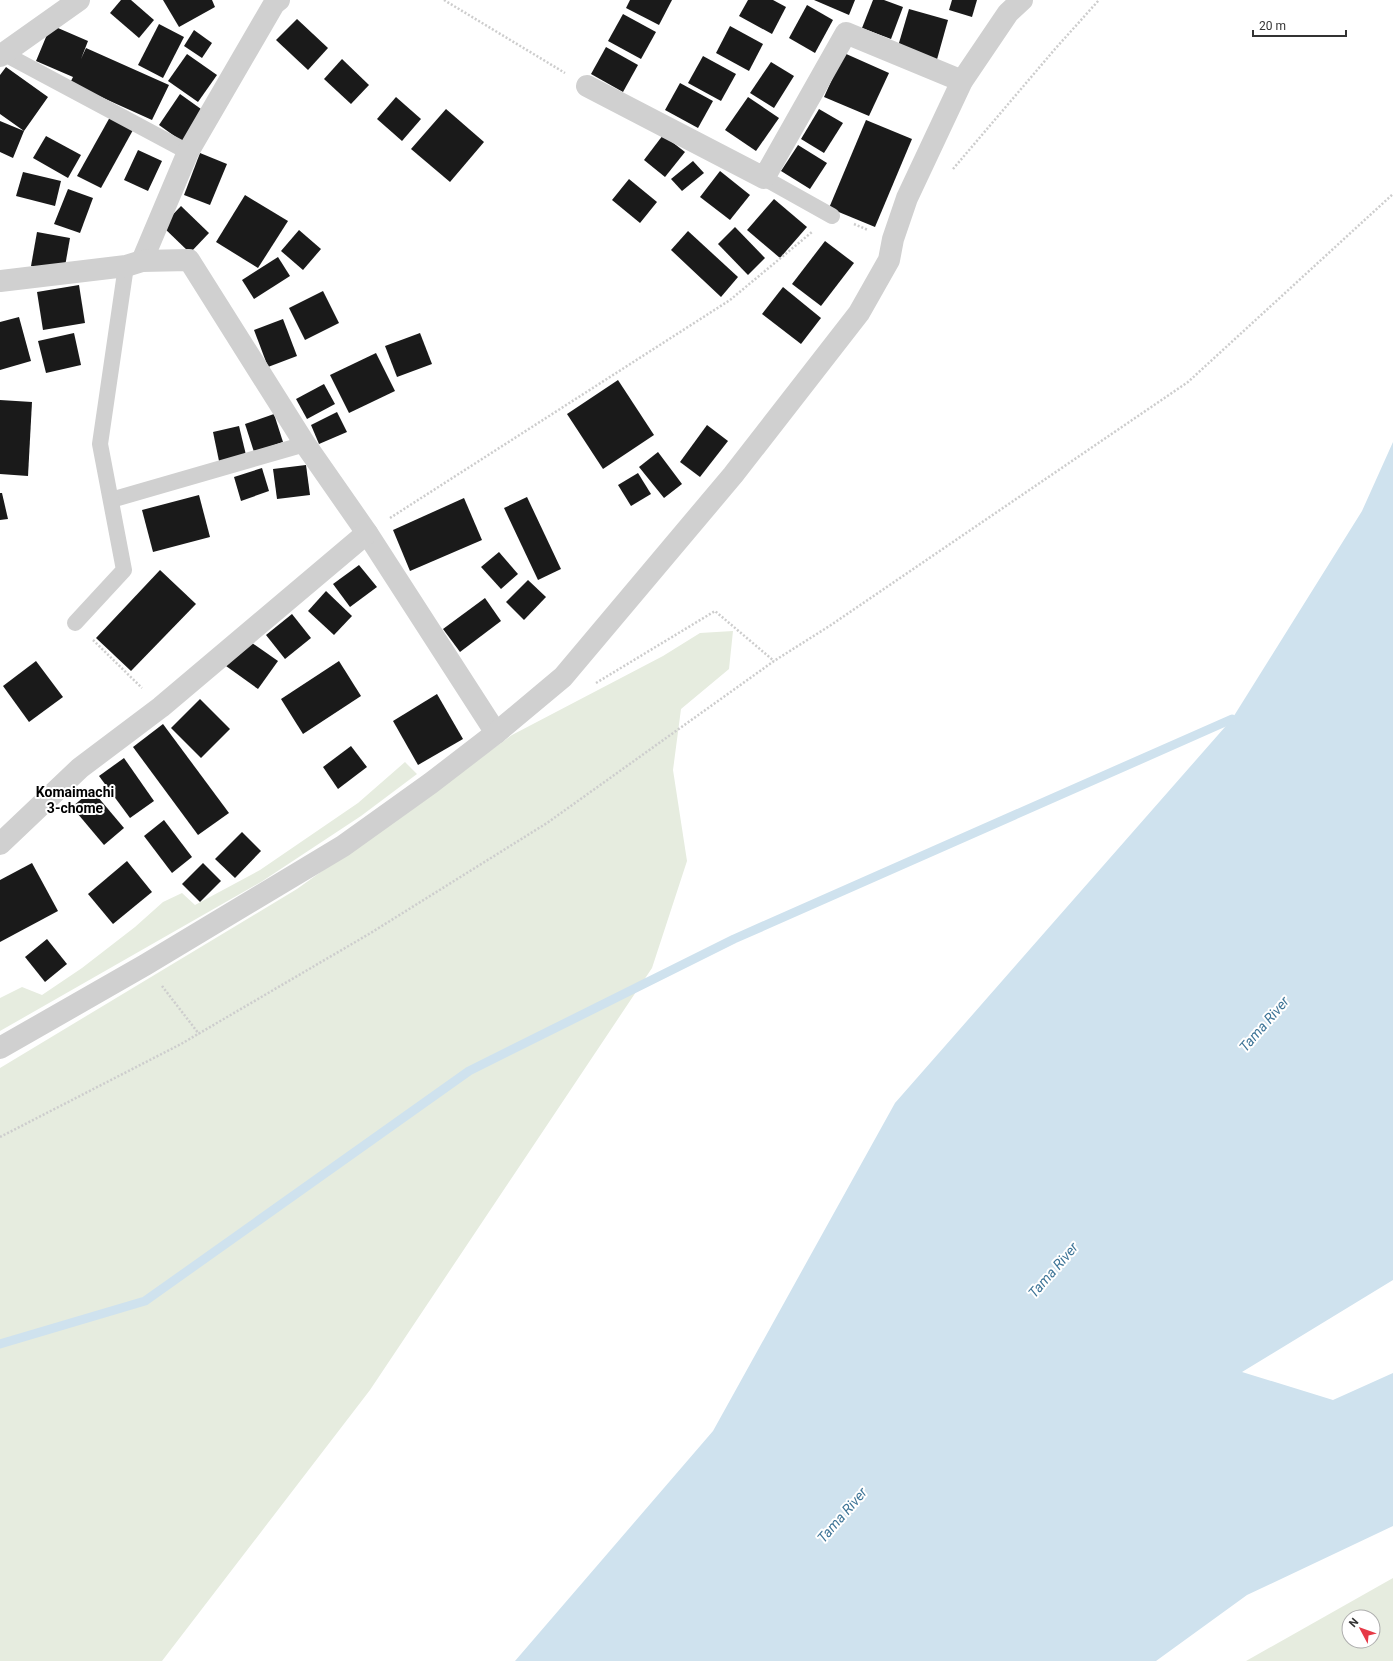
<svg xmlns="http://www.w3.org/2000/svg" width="1393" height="1661" viewBox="0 0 1393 1661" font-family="Roboto,sans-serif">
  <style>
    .green { fill: #e6ecdf; fill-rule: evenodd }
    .water { fill: #cfe2ee }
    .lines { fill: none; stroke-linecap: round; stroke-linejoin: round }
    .stream { stroke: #cfe2ee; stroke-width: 9 }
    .building { fill: #1a1a1a }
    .path { stroke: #cdcdcd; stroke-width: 2.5; stroke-dasharray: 2 2; stroke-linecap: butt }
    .service { stroke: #d0d0d0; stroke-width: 16 }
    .minor { stroke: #d0d0d0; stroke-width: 22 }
    .labels { text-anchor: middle; stroke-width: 4; stroke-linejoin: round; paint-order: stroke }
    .neighbourhood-label { font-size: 14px; font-weight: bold; fill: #000; stroke: #fff }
    .water-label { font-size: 14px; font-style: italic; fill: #3f7597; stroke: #fff }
  </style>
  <rect width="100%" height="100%" fill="#fff"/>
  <!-- green -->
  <g class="green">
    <path d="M733,631L729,669L681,709L673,770L687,861L652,968L370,1390L162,1661H0V1068L297,889L512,735L663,656L700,633Z"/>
    <path d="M405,762L417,774L361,816L261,882L0,1031V998L22,987L42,995L82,968L135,927L163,902L182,893L195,905L260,870L358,803Z"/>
    <path d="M1393,1578V1661H1246ZM1349,1617H1373V1641H1349Z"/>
  </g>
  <!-- water -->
  <path class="water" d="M1393,442V1280L1242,1372L1333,1400L1393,1373V1526L1247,1595L1156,1661H515L713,1431L895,1103L1232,719L1362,511Z"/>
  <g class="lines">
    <!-- stream -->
    <path class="stream" d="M0,1344L145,1301L469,1071L734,939L1232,719"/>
  </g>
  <!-- building -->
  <g class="building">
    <path d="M121,0H131L154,20L139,38L110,13Z"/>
    <path d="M163,0H212L215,7L179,27Z"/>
    <path d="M630,0H672L659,25L626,8Z"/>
    <path d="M748,0H773L786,7L772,34L739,16Z"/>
    <path d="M814,0H855L849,15Z"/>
    <path d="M873,0H884L903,7L891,39L862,28Z"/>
    <path d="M952,0H977L972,17L949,10Z"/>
    <path d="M807,5L833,20L815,53L789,38Z"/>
    <path d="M909,9L948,20L936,63L896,53Z"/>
    <path d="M623,14L656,32L641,59L608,41Z"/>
    <path d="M297,19L328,48L308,70L276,40Z"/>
    <path d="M159,24L184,37L163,78L138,65Z"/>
    <path d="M51,25L88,41L81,59L86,48L169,85L152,120L70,83L73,77L36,61Z"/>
    <path d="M730,26L763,44L749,71L716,53Z"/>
    <path d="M194,30L212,43L202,58L184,46Z"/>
    <path d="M606,47L638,65L623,92L591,74Z"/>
    <path d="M844,53L889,73L869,116L824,97Z"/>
    <path d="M187,54L217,75L198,102L168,81Z"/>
    <path d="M703,56L736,74L721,101L688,83Z"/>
    <path d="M342,59L369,85L351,104L324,79Z"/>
    <path d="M771,62L794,76L774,108L750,93Z"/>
    <path d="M6,67L48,97L24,131L13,158L0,152V121L24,131L0,114V75Z"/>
    <path d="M680,83L713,101L698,128L665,110Z"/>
    <path d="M180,94L208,114L187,145L159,125Z"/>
    <path d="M396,97L421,119L402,141L377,119Z"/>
    <path d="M748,97L779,118L756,151L725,130Z"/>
    <path d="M446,109L484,142L450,182L411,149Z"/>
    <path d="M819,109L843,123L824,153L801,139Z"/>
    <path d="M110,117L133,130L101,188L77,176Z"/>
    <path d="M866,120L912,139L875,227L829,208Z"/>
    <path d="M663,135L685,152L665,177L644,160Z"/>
    <path d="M46,136L81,155L68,178L33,158Z"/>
    <path d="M798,145L827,163L810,189L781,171Z"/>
    <path d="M138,150L162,161L148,191L124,180Z"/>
    <path d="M200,153L227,164L210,205L184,195Z"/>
    <path d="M693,161L704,173L682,191L671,179Z"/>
    <path d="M720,171L750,195L730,220L700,197Z"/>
    <path d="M23,172L61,181L55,206L16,196Z"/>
    <path d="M629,179L657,202L640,223L612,200Z"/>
    <path d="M68,189L93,198L80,233L54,224Z"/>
    <path d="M245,195L288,221L258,268L216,242Z"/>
    <path d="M774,199L807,227L780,258L747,230Z"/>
    <path d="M181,206L209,233L190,253L162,226Z"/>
    <path d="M735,227L765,258L748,275L718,244Z"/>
    <path d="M299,230L321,249L303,270L281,251Z"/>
    <path d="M688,231L738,277L721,297L671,250Z"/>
    <path d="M37,232L70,238L64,272L31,266Z"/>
    <path d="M825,241L854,263L821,306L792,284Z"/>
    <path d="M278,257L290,276L254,299L242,280Z"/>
    <path d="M79,285L85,323L43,330L37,292Z"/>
    <path d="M783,287L821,318L801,344L762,314Z"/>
    <path d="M323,291L339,323L305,340L289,308Z"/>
    <path d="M19,317L31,361L0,370V322Z"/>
    <path d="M283,319L297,356L268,367L254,330Z"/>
    <path d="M74,333L81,365L46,373L38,341Z"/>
    <path d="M420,333L432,364L397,377L385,346Z"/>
    <path d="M376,353L395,391L349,413L330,375Z"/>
    <path d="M618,380L654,435L603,469L567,414Z"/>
    <path d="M324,384L335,404L307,419L296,399Z"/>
    <path d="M0,400L32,402L28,476L0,474Z"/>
    <path d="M337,412L347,432L319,444L311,425Z"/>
    <path d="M274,414L283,442L254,452L245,424Z"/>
    <path d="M707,425L728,441L700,477L680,462Z"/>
    <path d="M239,426L246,455L219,461L213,432Z"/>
    <path d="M658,452L682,484L664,498L639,467Z"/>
    <path d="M306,465L310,495L277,499L273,469Z"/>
    <path d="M262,468L269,491L241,501L234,477Z"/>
    <path d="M638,473L651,494L631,506L618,485Z"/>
    <path d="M0,493H2L8,519L0,520Z"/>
    <path d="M199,495L210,537L153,552L142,510Z"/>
    <path d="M527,497L561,569L538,580L504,508Z"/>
    <path d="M464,498L482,540L410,571L393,530Z"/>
    <path d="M499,552L518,574L501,589L481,567Z"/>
    <path d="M359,565L377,587L350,607L333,584Z"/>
    <path d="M160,570L196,604L131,671L96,638Z"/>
    <path d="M528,580L546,597L524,620L506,602Z"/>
    <path d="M326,591L352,616L334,635L308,611Z"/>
    <path d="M485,598L501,621L460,652L443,629Z"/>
    <path d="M292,614L311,638L285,659L266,635Z"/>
    <path d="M245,638L278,661L258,689L226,666Z"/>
    <path d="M36,661L63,697L29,722L3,686Z"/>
    <path d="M339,661L361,696L303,734L281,699Z"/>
    <path d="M437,694L463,739L418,765L393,721Z"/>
    <path d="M200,699L230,729L201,758L171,728Z"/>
    <path d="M163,724L229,813L198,835L133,747Z"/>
    <path d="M351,746L367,767L338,789L323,767Z"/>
    <path d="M124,758L154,801L130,818L99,776Z"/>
    <path d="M92,790L124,828L104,845L72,807Z"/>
    <path d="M164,820L192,857L172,873L144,836Z"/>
    <path d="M242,832L261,851L235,878L215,859Z"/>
    <path d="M127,861L152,892L113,924L88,894Z"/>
    <path d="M32,863L58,911L0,942V880Z"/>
    <path d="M203,863L221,881L200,902L182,884Z"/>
    <path d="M47,939L67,964L45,982L25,957Z"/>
  </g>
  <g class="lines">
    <!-- path -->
    <g class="path">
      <path d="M444,0L565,73"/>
      <path d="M953,169L1055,49L1099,0"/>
      <path d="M854,224L868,230"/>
      <path d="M390,518L730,300L812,232"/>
      <path d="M93,640L142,688"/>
      <path d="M596,683L715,611L774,661"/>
      <path d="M162,986L199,1034"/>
      <path d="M0,1137L181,1044L369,934L547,823L774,661L831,625L1188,382L1393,194"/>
    </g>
    <!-- service -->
    <g class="service">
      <path d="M3,53L188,152"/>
      <path d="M764,178L832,216"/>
      <path d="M111,500L305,444"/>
      <path d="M75,623L124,570L100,444L126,266"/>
    </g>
    <!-- minor -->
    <g class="minor">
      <path d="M0,56L79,0"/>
      <path d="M587,86L764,178L846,33L962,81"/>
      <path d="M142,261L188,152L274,4L279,0"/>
      <path d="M0,281L126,266L142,261L189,260L305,444L367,533L496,733"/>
      <path d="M0,844L80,768L161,707L367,533"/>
      <path d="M0,1048L145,965L343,846L431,783L496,733L563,677L733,475L859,313L889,260L893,239L907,198L962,81L1008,13L1022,0"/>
    </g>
  </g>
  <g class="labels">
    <!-- neighbourhood labels -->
    <g class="neighbourhood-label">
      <text x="75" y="797">Komaimachi<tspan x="75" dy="16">3-chome</tspan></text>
    </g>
    <!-- water labels -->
    <g class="water-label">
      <text transform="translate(1264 1024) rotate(-49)" y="5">Tama River</text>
      <text transform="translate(1053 1270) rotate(-49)" y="5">Tama River</text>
      <text transform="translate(842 1515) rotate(-49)" y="5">Tama River</text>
    </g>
  </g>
  <!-- north arrow -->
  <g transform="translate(1361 1629) rotate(311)"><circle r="19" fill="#ffffff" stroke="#adadad"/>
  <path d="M0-3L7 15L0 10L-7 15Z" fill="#e63946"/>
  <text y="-6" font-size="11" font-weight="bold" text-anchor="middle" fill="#333333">N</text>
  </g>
  <!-- scale -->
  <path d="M1253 30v6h93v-6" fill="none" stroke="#333333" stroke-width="2"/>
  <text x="1259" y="30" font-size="12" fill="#333333" stroke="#ffffff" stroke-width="3" paint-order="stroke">20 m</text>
</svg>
